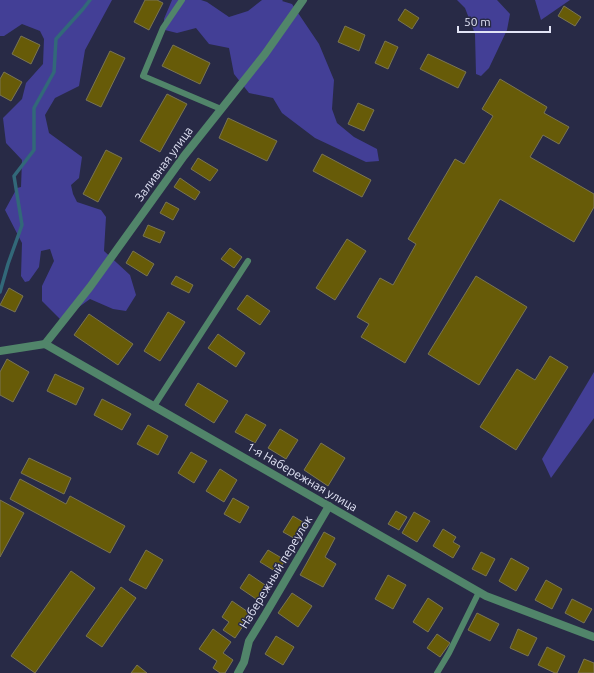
<svg xmlns="http://www.w3.org/2000/svg" width="594" height="673" viewBox="0 0 594 673" font-family="Ubuntu,sans-serif">
  <style>
    .green { fill: #433f96 }
    .lines { fill: none; stroke-linecap: round; stroke-linejoin: round }
    .stream { stroke: #326879; stroke-width: 3.5 }
    .building { fill: #675b08; stroke: #7a7552 }
    .lane { stroke: #51856a; stroke-width: 6 }
    .street { stroke: #51856a; stroke-width: 8 }
    .labels { text-anchor: middle; stroke-width: 3; stroke-linejoin: round; paint-order: stroke }
    .street-label { font-size: 12px; fill: #e2e4f6; stroke: #282a46 }
  </style>
  <rect width="100%" height="100%" fill="#282a46"/>
  <!-- green -->
  <g class="green">
    <path d="M0,0H112L85,50L79,86L55,98L45,115L49,133L82,157L79,178L71,185L73,194L77,202L101,210L106,217L104,251L130,275L136,295L126,311L113,309L90,299L61,320L42,301V286L54,261L50,249L41,251L39,267L29,281L25,282L21,276L22,243L5,210L17,188L21,187L22,160L6,143L3,118L22,99L26,83L43,64L44,39L40,31L22,24L4,36H0Z"/>
    <path d="M172,0H201L207,2L229,17L248,11L262,0H283L282,1L292,4L319,44L334,80L332,109L337,123L354,137L377,149L379,161L366,162L315,138L282,113L273,98L249,93L234,74L229,48L209,44L196,28L177,33L165,30L164,19Z"/>
    <path d="M457,0H497L510,14L507,30L489,68L481,76L476,74L475,34L465,8Z"/>
    <path d="M535,0H570L541,20Z"/>
    <path d="M594,372V418L551,478L542,459Z"/>
  </g>
  <g class="lines">
    <!-- stream -->
    <path class="stream" d="M0,292L8,264L22,225L14,176L34,150V108L54,72L56,39L83,9L90,0"/>
  </g>
  <!-- building -->
  <g class="building">
    <path d="M145,0H157L163,3L149,30L134,22Z"/>
    <path d="M564,6L581,17L575,26L558,16Z"/>
    <path d="M405,9L419,18L412,29L398,20Z"/>
    <path d="M345,26L365,35L359,51L338,42Z"/>
    <path d="M21,36L40,45L31,64L12,54Z"/>
    <path d="M385,41L398,47L388,69L375,63Z"/>
    <path d="M173,45L210,63L200,84L162,66Z"/>
    <path d="M110,51L125,58L101,107L86,100Z"/>
    <path d="M428,54L466,72L458,88L420,69Z"/>
    <path d="M4,72L22,82L11,101L0,95V79Z"/>
    <path d="M500,79L547,107L544,113L569,127L559,144L543,135L530,157L594,194V207L574,242L500,199L405,363L361,337L369,324L357,317L380,278L393,285L416,244L408,239L455,159L464,164L493,116L482,109Z"/>
    <path d="M167,94L187,104L160,152L140,141Z"/>
    <path d="M358,103L374,110L364,131L348,124Z"/>
    <path d="M228,118L277,141L267,161L219,138Z"/>
    <path d="M106,150L122,158L98,202L83,194Z"/>
    <path d="M322,154L371,180L362,197L313,171Z"/>
    <path d="M198,158L218,170L210,181L191,169Z"/>
    <path d="M180,178L200,192L195,200L174,187Z"/>
    <path d="M166,202L179,209L173,220L160,213Z"/>
    <path d="M148,225L165,232L160,243L143,236Z"/>
    <path d="M347,239L366,251L335,300L316,288Z"/>
    <path d="M230,248L242,257L234,268L221,259Z"/>
    <path d="M133,251L154,264L147,276L126,263Z"/>
    <path d="M176,276L193,285L189,293L171,284Z"/>
    <path d="M476,276L527,307L479,385L428,354Z"/>
    <path d="M9,288L23,296L15,312L0,305Z"/>
    <path d="M247,295L270,311L260,325L237,309Z"/>
    <path d="M168,312L185,322L160,361L144,351Z"/>
    <path d="M89,314L133,344L118,365L74,335Z"/>
    <path d="M218,334L245,353L236,367L208,348Z"/>
    <path d="M550,356L568,367L516,450L480,427L517,369L535,380Z"/>
    <path d="M7,359L29,372L13,402L0,395V372Z"/>
    <path d="M55,374L84,388L76,405L47,391Z"/>
    <path d="M198,383L228,401L214,423L185,405Z"/>
    <path d="M102,399L131,414L122,430L94,415Z"/>
    <path d="M246,414L266,425L255,443L235,432Z"/>
    <path d="M148,425L168,436L158,455L137,444Z"/>
    <path d="M280,429L298,440L286,459L268,448Z"/>
    <path d="M321,443L345,458L328,486L304,470Z"/>
    <path d="M191,452L207,461L194,483L178,473Z"/>
    <path d="M29,458L71,478L64,494L21,473Z"/>
    <path d="M220,469L237,480L224,502L206,491Z"/>
    <path d="M20,479L66,504L70,496L125,526L110,553L10,499Z"/>
    <path d="M233,498L249,507L240,523L224,514Z"/>
    <path d="M0,500L24,513L0,557Z"/>
    <path d="M396,511L407,517L399,530L388,524Z"/>
    <path d="M414,512L430,521L417,542L402,533Z"/>
    <path d="M293,516L308,525L299,541L283,532Z"/>
    <path d="M443,529L456,537L453,542L460,546L453,558L433,546Z"/>
    <path d="M324,532L335,538L325,557L336,564L323,587L300,575Z"/>
    <path d="M146,550L163,560L146,589L129,580Z"/>
    <path d="M268,550L285,560L278,573L260,562Z"/>
    <path d="M481,552L495,559L486,576L472,569Z"/>
    <path d="M511,558L529,568L516,591L499,581Z"/>
    <path d="M71,571L95,588L35,673L11,656Z"/>
    <path d="M249,574L268,587L259,601L240,588Z"/>
    <path d="M388,575L406,585L393,609L375,599Z"/>
    <path d="M546,580L562,589L552,609L535,600Z"/>
    <path d="M121,587L136,598L102,647L86,636Z"/>
    <path d="M292,593L312,606L298,627L278,613Z"/>
    <path d="M428,598L443,608L428,632L413,622Z"/>
    <path d="M572,599L592,609L584,623L565,613Z"/>
    <path d="M232,601L251,614L235,638L223,630L229,622L222,617Z"/>
    <path d="M477,613L499,624L490,641L468,630Z"/>
    <path d="M213,629L231,642L223,653L233,660L225,673H220L213,668L217,661L199,649Z"/>
    <path d="M518,629L537,638L528,656L510,648Z"/>
    <path d="M437,634L450,643L440,657L427,648Z"/>
    <path d="M276,636L294,647L283,665L265,654Z"/>
    <path d="M547,647L565,656L557,673H555L538,665Z"/>
    <path d="M584,659L594,663V673H578Z"/>
    <path d="M137,665L147,673H131Z"/>
  </g>
  <g class="lines">
    <!-- lane -->
    <g class="lane">
      <path d="M182,0L163,28L143,76L221,109"/>
      <path d="M154,406L248,261"/>
      <path d="M437,673L449,653L479,592"/>
    </g>
    <!-- street -->
    <g class="street">
      <path d="M45,344L90,287L184,156L265,54L303,0"/>
      <path d="M0,351L45,344L486,596L594,637"/>
      <path d="M238,673L244,662L249,641L265,615L329,506"/>
    </g>
  </g>
  <g class="labels">
    <!-- street labels -->
    <g class="street-label">
      <text transform="translate(164 164) rotate(-54)" y="4">Заливная улица</text>
      <text transform="translate(302 477) rotate(30)" y="4">1-я Набережная улица</text>
      <text transform="translate(276 572) rotate(-59)" y="4">Набережный переулок</text>
    </g>
  </g>
  <!-- scale -->
  <path d="M458 26v6h92v-6" fill="none" stroke="#e2e4f6" stroke-width="2"/>
  <text x="464" y="26" font-size="12" fill="#e2e4f6" stroke="#282a46" stroke-width="3" paint-order="stroke">50 m</text>
</svg>
